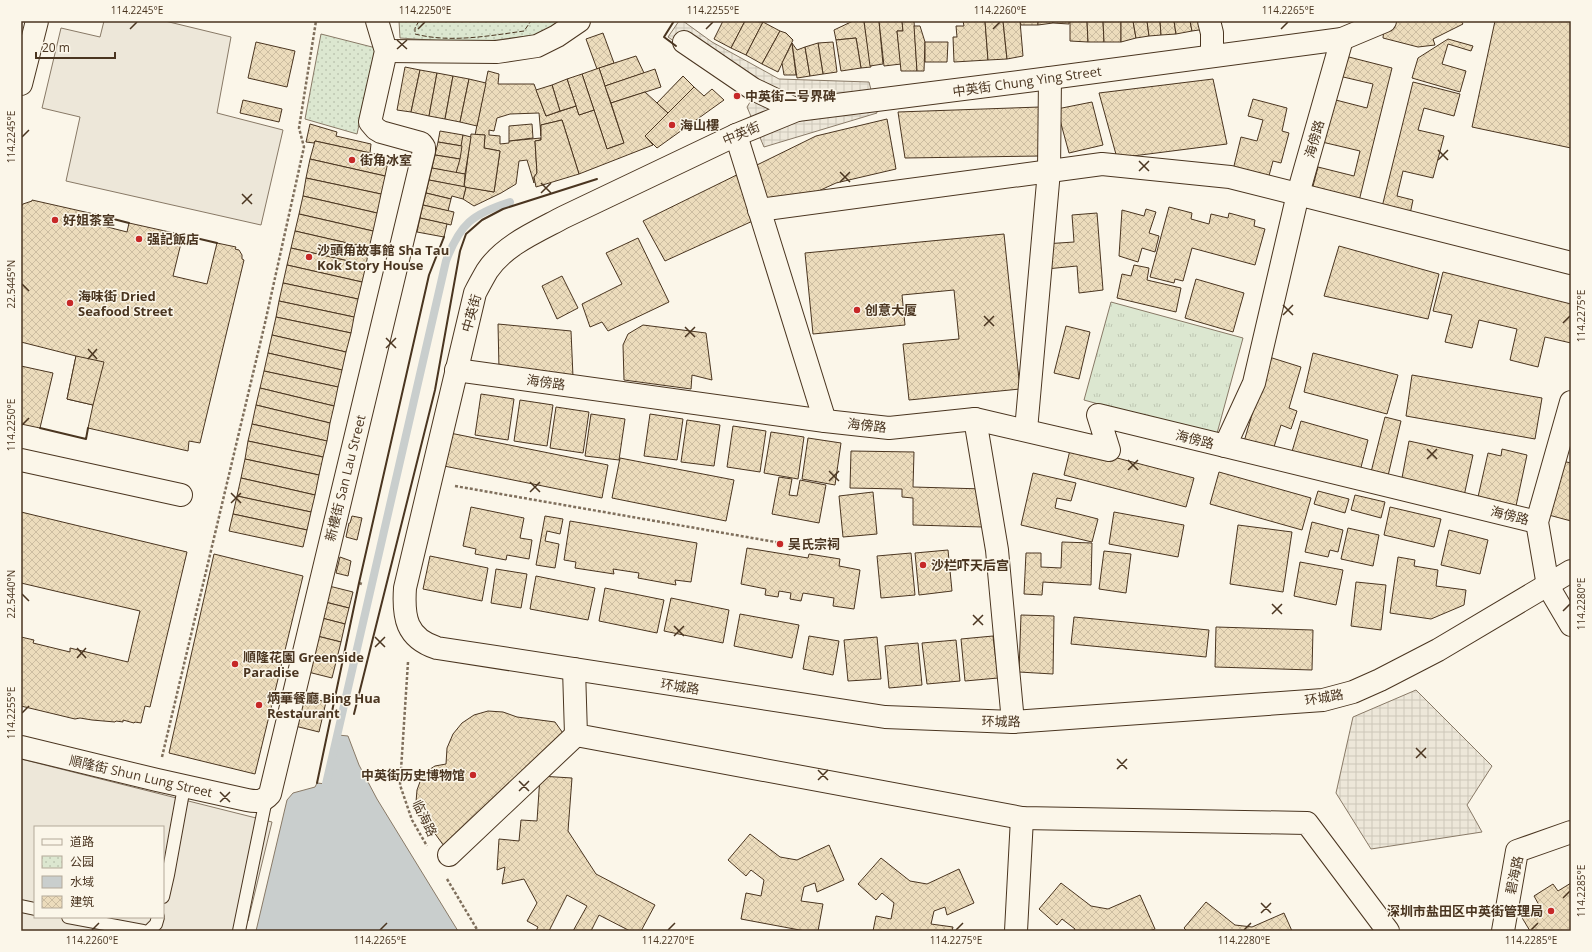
<svg xmlns="http://www.w3.org/2000/svg" width="1592" height="952" font-family="'Open Sans','Noto Sans SC',sans-serif">
<style>
.grass{fill:url(#grass-tufts);stroke:#887966}
.park{fill:url(#park-dots);stroke:#887966}
.parking{fill:#ede7d9;stroke:#887966;fill-rule:evenodd}
.plaza{fill:url(#plaza-grid);stroke:#887966}
.water{fill:#c9cecd;stroke:#887966}
.lines{fill:none;stroke-linecap:round;stroke-linejoin:round}
.stream{stroke:#c9cecd;stroke-width:8}
.building{fill:url(#building-cross-hatch);stroke:#4a3520}
.lane-casing{stroke:#4a3520;stroke-width:14}
.street-casing{stroke:#4a3520;stroke-width:24}
.path{stroke:#7f6f5c;stroke-width:2.5;stroke-dasharray:3 2;stroke-linecap:butt}
.lane{stroke:#fbf6e9;stroke-width:12}
.street{stroke:#fbf6e9;stroke-width:22}
.fence{stroke:#4a3520;stroke-width:1;stroke-dasharray:5 2;stroke-linecap:butt}
.wall{stroke:#4a3520;stroke-width:2}
.ticks{fill:none;stroke:#4a3520;stroke-width:1.5}
.poi-dot{fill:#c62828;stroke:#fbf6e9;stroke-width:1.5}
.labels{text-anchor:middle;stroke-width:3;stroke-linejoin:round;paint-order:stroke}
.street-label{font-size:13px;fill:#4a3520;stroke:#fbf6e9}
.poi-label{font-size:13px;font-weight:bold;fill:#4a3520;stroke:#fbf6e9;text-anchor:start}
.neatline{fill:none;stroke:#4a3520;stroke-width:1.5}
.ticks-label{font-size:10px;text-anchor:middle;fill:#4a3520}
</style>
<defs>
<pattern id="grass-tufts" width="24" height="20" patternUnits="userSpaceOnUse"><rect width="24" height="20" fill="#dce7d0"/><path d="M3 7l-1-3M5 7V3M7 7l1-3M15 17l-1-3M17 17v-4M19 17l1-3" fill="none" stroke="#bec7b2"/></pattern>
<pattern id="park-dots" width="8" height="8" patternUnits="userSpaceOnUse"><rect width="8" height="8" fill="#dce7d0"/><path d="M2 2h.1M6 6h.1" fill="none" stroke="#bec7b2" stroke-width="1.8" stroke-linecap="round"/></pattern>
<pattern id="plaza-grid" width="8" height="8" patternUnits="userSpaceOnUse"><rect width="8" height="8" fill="#ede7d9"/><path d="M0 4h8M4 0v8" fill="none" stroke="#cdc7ba"/></pattern>
<pattern id="building-cross-hatch" width="8" height="8" patternUnits="userSpaceOnUse"><rect width="8" height="8" fill="#ecdcbc"/><path d="M0 0l8 8M0 8l8-8" fill="none" stroke="#ccbda1"/></pattern>
</defs>
<rect width="100%" height="100%" fill="#fbf6e9"/>
<!-- grass -->
<path class="grass" d="M1111,302L1243,338L1216,437L1084,400Z"/>
<!-- park -->
<g class="park">
<path d="M399,21H561L542,34L474,43L400,38Z"/>
<path d="M321,34L376,48L357,134L305,119Z"/>
</g>
<!-- parking -->
<g class="parking">
<path d="M104,21H165L231,37L217,113L283,130L261,225L66,181L80,117L42,108L61,28L100,37Z"/>
<path d="M21,759L272,822L248,921L243,920L240,931H21ZM35,827H163V917H35Z"/>
</g>
<!-- plaza -->
<g class="plaza">
<path d="M679,21H683L712,42L779,79L869,82L877,113L764,147L747,107L754,96L668,37Z"/>
<path d="M1416,690L1492,766L1467,805L1482,832L1371,849L1336,793L1353,717Z"/>
</g>
<!-- water -->
<path class="water" d="M338,735L348,736L359,765L377,799L458,931H256L287,800L293,793L315,787L317,783L326,784Z"/>
<g class="lines">
<!-- stream -->
<path class="stream" d="M326,784L446,261C460,224 472,214 510,202"/>
</g>
<!-- building -->
<g class="building">
<path d="M723,21H745L731,48L714,39Z"/>
<path d="M745,21L763,22L746,55L731,48Z"/>
<path d="M853,21H864L871,67L861,68L856,38L836,40L834,30Z"/>
<path d="M864,21H879L883,64L870,66Z"/>
<path d="M879,21H902L903,31H897L901,64L884,66Z"/>
<path d="M902,21H914L917,71H901L897,31H903Z"/>
<path d="M963,21H985L988,60L954,62L953,37H957L956,26H964Z"/>
<path d="M985,21H1003L1007,59L988,60Z"/>
<path d="M1003,21H1020L1023,56L1007,59Z"/>
<path d="M1020,21H1038V25H1021Z"/>
<path d="M1038,21H1053V23L1038,25Z"/>
<path d="M1053,21H1069V24L1053,23Z"/>
<path d="M1070,21H1087L1088,42L1070,41Z"/>
<path d="M1087,21H1103L1104,42H1088Z"/>
<path d="M1103,21H1121V42H1104Z"/>
<path d="M1121,21H1133L1136,38L1121,42Z"/>
<path d="M1133,21H1147L1149,36L1136,38Z"/>
<path d="M1147,21H1160L1161,35L1149,36Z"/>
<path d="M1160,21H1174L1176,34L1161,35Z"/>
<path d="M1174,21H1190L1192,31L1176,34Z"/>
<path d="M1190,21H1205L1206,29L1192,31Z"/>
<path d="M1397,21H1461L1463,24L1433,39L1435,45L1418,47L1383,38L1384,27Z"/>
<path d="M1495,21H1571V148L1472,127Z"/>
<path d="M763,22L780,31L762,64L746,55Z"/>
<path d="M914,26H920L925,42L924,71H917Z"/>
<path d="M780,31L786,33L793,40L778,72L762,64Z"/>
<path d="M603,33L614,63L597,69L586,39Z"/>
<path d="M856,38L861,68L841,71L836,40Z"/>
<path d="M1448,39L1473,46L1471,51L1448,44L1442,64L1466,71L1460,92L1412,78L1418,58Z"/>
<path d="M256,42L295,51L287,87L248,78Z"/>
<path d="M833,42L837,72L823,74L818,43Z"/>
<path d="M925,42H948L947,62H925Z"/>
<path d="M792,43L796,75H784L782,63Z"/>
<path d="M792,43L797,50L805,47L810,76L797,78Z"/>
<path d="M818,43L823,74L810,76L805,47Z"/>
<path d="M636,56L644,73L605,86L599,68Z"/>
<path d="M1345,56L1392,68L1359,201L1312,190L1318,167L1354,176L1360,151L1322,142L1332,99L1367,108L1373,84L1339,76Z"/>
<path d="M405,67L420,70L411,112L397,110Z"/>
<path d="M599,68L624,143L607,149L582,74Z"/>
<path d="M655,69L661,87L611,103L605,86Z"/>
<path d="M420,70L437,73L429,116L411,112Z"/>
<path d="M488,71L499,74L498,84H534L546,116L576,106L579,115L594,110L607,149L624,143L611,103L645,92L668,113L645,136L653,145L579,174L562,120L541,125V136L539,113L510,114L497,118L494,131L489,130V135L500,136V144L509,143V141L541,138V140L535,141L537,173L534,177V183L527,160L519,161L516,184L501,193L474,206L463,199L466,187L494,192L500,151L484,148L485,135H475Z"/>
<path d="M437,73L453,76L445,119L429,116Z"/>
<path d="M582,74L594,110L579,115L567,79Z"/>
<path d="M453,76L469,79L460,122L445,119Z"/>
<path d="M683,76L694,87L668,113L657,103Z"/>
<path d="M469,79L486,83L477,126L460,122Z"/>
<path d="M567,79L576,106L560,111L552,85Z"/>
<path d="M1213,79L1227,144L1117,158L1099,93Z"/>
<path d="M1413,82L1460,94L1454,116L1424,108L1418,130L1444,136L1433,178L1403,171L1397,196L1413,200L1410,214L1382,207Z"/>
<path d="M552,85L560,111L546,116L536,90Z"/>
<path d="M694,87L704,96L712,89L724,100L657,148L645,136Z"/>
<path d="M1253,99L1287,108L1282,131L1289,133L1281,163L1273,161L1267,183L1232,174L1241,137L1257,141L1263,120L1248,116Z"/>
<path d="M243,100L282,109L279,122L240,113Z"/>
<path d="M1092,102L1103,145L1069,153L1057,109Z"/>
<path d="M1040,107L1041,156L905,158L898,112Z"/>
<path d="M887,119L896,169L836,183L665,261L643,221L816,136Z"/>
<path d="M562,120L579,174L536,187L534,177L537,173L535,141L541,140V125Z"/>
<path d="M310,124L337,132L336,136L371,144L370,153L315,141L314,143L306,142Z"/>
<path d="M532,124L533,138L509,141V126Z"/>
<path d="M440,131L463,135L462,146L438,142Z"/>
<path d="M471,134L485,135L484,148L500,151L494,192L464,187Z"/>
<path d="M463,135L471,137L465,174L456,173Z"/>
<path d="M315,141L389,157L385,176L310,159Z"/>
<path d="M438,142L462,146L460,159L435,155Z"/>
<path d="M435,155L460,159L456,173L432,168Z"/>
<path d="M310,159L385,176L381,194L306,178Z"/>
<path d="M432,168L465,174L464,187L429,180Z"/>
<path d="M306,178L381,194L377,213L303,196Z"/>
<path d="M429,180L466,187L463,199L452,196L451,199L426,193Z"/>
<path d="M426,193L451,199L448,211L423,205Z"/>
<path d="M303,196L377,213L373,231L299,214Z"/>
<path d="M32,200L94,214L92,223L127,232L129,223L183,235L173,276L207,284L217,243L236,247L235,249L239,250L242,255V259L244,260L200,443L189,441L188,451L88,428L93,405L67,399L76,356L21,342V207L23,204L32,201Z"/>
<path d="M423,205L454,212L451,225L420,218Z"/>
<path d="M1169,207L1192,213L1191,219L1209,224L1211,214L1228,218L1229,213L1255,220L1254,226L1265,229L1255,265L1192,248L1183,281L1175,279L1174,283L1150,277Z"/>
<path d="M1146,209L1156,212L1149,233L1159,236L1155,252L1142,248L1138,262L1119,256L1122,210L1144,216Z"/>
<path d="M1097,213L1103,290L1079,293L1077,266L1046,269L1044,244L1074,242L1072,215Z"/>
<path d="M299,214L373,231L369,248L295,231Z"/>
<path d="M420,218L447,224L444,237L417,232Z"/>
<path d="M295,231L369,248L366,265L291,248Z"/>
<path d="M1004,234L1020,389L909,400L903,344L959,339L954,290L902,295L905,325L813,334L805,253Z"/>
<path d="M638,238L669,302L608,331L602,322L590,327L582,304L622,284L606,253Z"/>
<path d="M1339,246L1439,274L1428,319L1324,296Z"/>
<path d="M291,248L366,265L362,282L287,265Z"/>
<path d="M287,265L362,282L358,299L283,283Z"/>
<path d="M1134,265L1149,268L1147,280L1181,288L1176,312L1117,298L1122,274L1131,276Z"/>
<path d="M1443,272L1571,304V343L1545,337L1538,367L1510,360L1517,329L1479,320L1472,348L1445,342L1452,315L1433,311Z"/>
<path d="M562,276L578,308L557,319L542,286Z"/>
<path d="M1196,279L1244,293L1233,332L1185,318Z"/>
<path d="M283,283L358,299L354,317L279,301Z"/>
<path d="M279,301L354,317L351,333L276,317Z"/>
<path d="M276,317L351,333L346,352L272,335Z"/>
<path d="M498,324L571,331L573,377L499,369Z"/>
<path d="M643,325L706,333L712,380L692,375L691,389L624,380L623,345L628,334Z"/>
<path d="M1066,326L1090,332L1079,379L1054,373Z"/>
<path d="M272,335L346,352L342,370L268,353Z"/>
<path d="M268,353L342,370L338,387L264,371Z"/>
<path d="M1313,353L1398,375L1387,414L1304,392Z"/>
<path d="M76,356L104,362L93,405L67,399Z"/>
<path d="M1269,357L1301,367L1289,408L1297,411L1291,429L1281,425L1272,453L1243,445Z"/>
<path d="M21,366L53,373L40,428L21,424Z"/>
<path d="M264,371L338,387L334,406L260,388Z"/>
<path d="M1412,375L1542,398L1535,439L1406,416Z"/>
<path d="M260,388L334,406L330,423L256,405Z"/>
<path d="M481,394L514,399L508,440L475,435Z"/>
<path d="M520,400L553,405L547,446L514,441Z"/>
<path d="M256,405L330,423L327,441L252,424Z"/>
<path d="M556,407L589,412L583,453L550,448Z"/>
<path d="M591,414L625,419L619,460L585,456Z"/>
<path d="M650,414L683,419L677,460L644,456Z"/>
<path d="M1385,417L1401,421L1387,480L1370,476Z"/>
<path d="M687,420L720,425L714,466L681,462Z"/>
<path d="M1301,421L1368,440L1359,475L1291,455Z"/>
<path d="M252,424L327,441L323,457L248,441Z"/>
<path d="M733,426L766,431L760,472L727,467Z"/>
<path d="M771,432L804,437L798,479L764,473Z"/>
<path d="M450,433L608,465L602,498L444,466Z"/>
<path d="M808,438L841,443L835,485L802,479Z"/>
<path d="M248,441L323,457L319,475L245,459Z"/>
<path d="M1409,441L1473,455L1464,496L1401,483Z"/>
<path d="M1071,446L1194,478L1186,507L1064,475Z"/>
<path d="M1502,449L1527,455L1516,506L1478,497L1488,453L1501,456Z"/>
<path d="M851,451L914,452L913,487L984,489L983,527L913,525V498L902,497V489L850,488Z"/>
<path d="M620,458L734,480L726,521L612,498Z"/>
<path d="M245,459L319,475L315,495L241,478Z"/>
<path d="M1558,460L1571,463V521L1545,514Z"/>
<path d="M1219,472L1311,498L1302,530L1210,504Z"/>
<path d="M1033,473L1076,483L1071,501L1057,498L1055,508L1098,519L1092,542L1021,525Z"/>
<path d="M779,477L792,479L789,495L797,496L800,480L826,485L819,523L772,514Z"/>
<path d="M241,478L315,495L311,512L237,496Z"/>
<path d="M1318,491L1349,499L1345,513L1314,504Z"/>
<path d="M873,492L877,534L843,537L839,496Z"/>
<path d="M1355,495L1385,502L1381,518L1351,510Z"/>
<path d="M237,496L311,512L307,530L233,514Z"/>
<path d="M471,507L524,518L520,538L532,540L529,559L507,555L506,560L475,554L476,549L463,546Z"/>
<path d="M1390,507L1441,519L1434,547L1384,535Z"/>
<path d="M21,512L187,552L150,707L145,706L141,723L135,722L134,723L123,720V722L116,721L115,722L92,720L80,718L75,719L21,706V637L34,640L33,643L70,652V648L128,662L140,611L21,583Z"/>
<path d="M1114,512L1184,525L1178,557L1109,544Z"/>
<path d="M233,514L307,530L303,547L229,531Z"/>
<path d="M352,516L362,518L357,540L346,537L349,523H350Z"/>
<path d="M545,516L563,519L560,534L547,531L545,541L559,544L555,568L536,565Z"/>
<path d="M570,521L697,543L691,582L675,580L676,585L638,578L639,573L613,569L614,574L575,568L576,562L564,560Z"/>
<path d="M1312,522L1343,530L1338,552L1330,550L1328,557L1305,552Z"/>
<path d="M1238,525L1292,532L1283,592L1230,584Z"/>
<path d="M1348,528L1379,535L1373,566L1341,559Z"/>
<path d="M1449,530L1488,540L1480,574L1441,565Z"/>
<path d="M1062,542L1092,543L1091,585L1043,582L1042,595L1024,594L1026,553H1041V567L1061,568Z"/>
<path d="M747,548L808,558L809,554L840,559L839,566L860,570L854,609L833,606L834,598L803,593L801,601L790,599L791,593L779,591L778,597L765,595L766,589L741,584Z"/>
<path d="M948,550L952,591L919,595L915,553Z"/>
<path d="M1104,551L1131,554L1126,593L1099,589Z"/>
<path d="M911,553L915,595L881,598L877,556Z"/>
<path d="M214,554L303,576L255,774L169,753Z"/>
<path d="M430,556L488,568L482,601L423,589Z"/>
<path d="M340,557L351,561L348,576L336,573Z"/>
<path d="M1398,557L1415,560L1414,566L1438,570L1436,586L1466,590L1464,605L1431,619L1390,613Z"/>
<path d="M1300,562L1343,570L1336,605L1294,596Z"/>
<path d="M496,569L527,574L521,608L491,603Z"/>
<path d="M536,576L595,588L588,620L530,609Z"/>
<path d="M1356,582L1386,585L1381,630L1351,626Z"/>
<path d="M325,585L353,592L349,608L321,601Z"/>
<path d="M605,588L664,600L657,633L599,621Z"/>
<path d="M671,598L729,610L723,643L664,631Z"/>
<path d="M321,601L349,608L345,624L318,617Z"/>
<path d="M740,614L799,625L792,658L734,646Z"/>
<path d="M1021,615L1054,616L1053,674L1019,672Z"/>
<path d="M318,617L345,624L341,642L313,635Z"/>
<path d="M1074,617L1209,630L1206,657L1071,644Z"/>
<path d="M1216,627L1313,630L1312,670L1215,667Z"/>
<path d="M313,635L341,642L332,678L304,671Z"/>
<path d="M809,636L839,641L833,675L803,669Z"/>
<path d="M993,636L998,678L965,681L961,639Z"/>
<path d="M877,637L881,679L848,681L844,640Z"/>
<path d="M956,640L960,681L927,684L922,643Z"/>
<path d="M918,643L922,685L889,688L885,646Z"/>
<path d="M311,698L326,702L319,732L291,725L297,700L309,703Z"/>
<path d="M488,711L503,712L517,717L555,722L565,736L444,846L420,813L416,802L417,790L421,779L427,771L435,766L446,764L447,748L453,734L462,723L474,715Z"/>
<path d="M540,776L572,778L568,831L596,874L655,905L641,931H630L599,915L591,931H573L587,906L567,895L549,931H536L538,927L527,921L537,903L524,879L502,884L505,867L497,870L499,839L519,841L521,820L537,821Z"/>
<path d="M750,834L780,857L797,860L829,845L844,880L817,892L815,883L804,887L801,901L823,904L818,931H805L741,919L746,893L761,896L764,880L751,870L746,876L728,860Z"/>
<path d="M881,858L910,881L927,884L959,869L974,903L947,915L945,907L934,911L931,924L953,927L952,931H873L876,916L891,919L894,903L882,893L876,900L858,884Z"/>
<path d="M1061,883L1091,906L1108,909L1140,895L1155,929L1149,931H1074L1075,929L1062,919L1057,925L1039,909Z"/>
<path d="M1571,883V931H1530L1521,916L1539,905L1534,896L1553,884L1558,891Z"/>
<path d="M1206,902L1235,925L1252,927L1284,913L1292,931H1187L1184,928Z"/>
</g>
<g class="lines">
<defs>
<g id="lane">
<path d="M163,897L168,875L184,787"/>
<path d="M21,906L35,909"/>
<path d="M68,917L143,931"/>
<path d="M149,931L156,924L158,917"/>
<path d="M239,931L266,799"/>
</g>
<g id="street">
<path d="M1209,21L1212,33V56"/>
<path d="M684,42L753,89L797,110L1050,78L1342,39L1385,21"/>
<path d="M386,51L497,52L537,46L557,36L579,21"/>
<path d="M21,84L37,21"/>
<path d="M797,110L736,135L564,217C538,231 504,245 487,271C483,278 479,285 475,293L405,588C403,617 406,638 437,648L885,717L1013,722L1323,700L1353,692L1380,680L1438,650L1571,571"/>
<path d="M736,135L825,421"/>
<path d="M759,210L1102,164L1230,177L1571,263"/>
<path d="M456,370L825,421L889,428L975,419L1109,450L1098,415L1537,522"/>
<path d="M1571,402L1537,522L1548,586L1571,625"/>
<path d="M975,419L997,550L1013,722"/>
<path d="M1026,430L1049,171L1050,78"/>
<path d="M1225,446L1254,383L1298,194L1342,39"/>
<path d="M21,460L181,495"/>
<path d="M574,669L576,735L1022,818L1307,823L1388,931"/>
<path d="M21,747L157,780L247,800C257,802 263,802 270,794L424,151V147L421,143L381,132L376,129L370,122L386,51L377,21"/>
<path d="M449,855L576,735"/>
<path d="M1016,931L1022,818"/>
<path d="M1503,931L1517,851L1571,832"/>
</g>
</defs>
<!-- lane casing -->
<use href="#lane" class="lane-casing"/>
<!-- street casing -->
<use href="#street" class="street-casing"/>
<!-- path -->
<g class="path">
<path d="M455,486L781,543"/>
<path d="M359,583L362,584"/>
<path d="M408,662L400,785L412,820L427,846"/>
<path d="M162,757L265,323L304,147L299,128L316,21"/>
<path d="M447,879L478,931"/>
</g>
<!-- lane -->
<use href="#lane" class="lane"/>
<!-- street -->
<use href="#street" class="street"/>
<!-- fence -->
<path class="fence" d="M419,21L415,28V34C450,43 488,36 524,31L531,21"/>
<!-- wall -->
<g class="wall">
<path d="M674,21L664,37L676,46"/>
<path d="M94,214L129,223"/>
<path d="M183,235L217,243"/>
<path d="M40,428L86,439L88,428"/>
<path d="M354,714L435,390L460,251L466,234L482,220L503,209L597,179"/>
<path d="M317,783L359,583L429,275L444,237"/>
</g>
</g>
<!-- ticks -->
<path class="ticks" d="M130,29L137,22M418,29L425,22M706,29L713,22M993,29L1000,22M1281,29L1288,22M397,40L407,49M397,49L407,40M22,137L29,130M1438,150L1448,160M1438,160L1448,150M1139,161L1149,171M1139,171L1149,161M840,172L850,182M840,182L850,172M541,183L551,193M541,193L551,183M242,194L252,204M242,204L252,194M22,284L29,291M1283,305L1293,315M1283,315L1293,305M984,316L994,326M1563,323L1570,316M984,326L994,316M685,327L695,337M685,337L695,327M386,338L396,348M386,348L396,338M88,349L97,359M88,359L97,349M22,425L29,418M1427,449L1437,459M1427,459L1437,449M1128,460L1138,470M1128,470L1138,460M829,471L839,481M829,481L839,471M530,482L540,492M530,492L540,482M231,493L241,503M231,503L241,493M22,594L29,601M1272,604L1282,614M1563,611L1570,604M1272,614L1282,604M973,615L983,625M973,625L983,615M674,626L684,636M674,636L684,626M375,637L385,647M375,647L385,637M77,648L86,658M77,658L86,648M22,713L29,706M1416,748L1426,758M1416,758L1426,748M1117,759L1127,769M1117,769L1127,759M818,770L828,780M818,780L828,770M519,781L529,791M519,791L529,781M220,792L230,802M220,802L230,792M1563,898L1570,891M1261,903L1271,913M1261,913L1271,903M92,930L99,923M380,930L387,923M668,930L675,923M956,930L963,923M1244,930L1251,923M1531,930L1538,923"/>
<!-- markers -->
<g class="poi-dot">
<circle cx="737" cy="96" r="4"/>
<circle cx="672" cy="125" r="4"/>
<circle cx="352" cy="160" r="4"/>
<circle cx="55" cy="220" r="4"/>
<circle cx="139" cy="239" r="4"/>
<circle cx="309" cy="257" r="4"/>
<circle cx="70" cy="303" r="4"/>
<circle cx="857" cy="310" r="4"/>
<circle cx="780" cy="544" r="4"/>
<circle cx="923" cy="565" r="4"/>
<circle cx="235" cy="664" r="4"/>
<circle cx="259" cy="705" r="4"/>
<circle cx="473" cy="775" r="4"/>
<circle cx="1551" cy="911" r="4"/>
</g>
<g class="labels">
<!-- street labels -->
<g class="street-label">
<text transform="translate(1027 81) rotate(-8)" y="5">中英街 Chung Ying Street</text>
<text transform="translate(741 133) rotate(-23)" y="5">中英街</text>
<text transform="translate(1314 139) rotate(-74)" y="5">海傍路</text>
<text transform="translate(471 313) rotate(-74)" y="5">中英街</text>
<text transform="translate(546 382) rotate(8)" y="5">海傍路</text>
<text transform="translate(867 425) rotate(6)" y="5">海傍路</text>
<text transform="translate(1195 439) rotate(14)" y="5">海傍路</text>
<text transform="translate(345 478) rotate(-76)" y="5">新樓街 San Lau Street</text>
<text transform="translate(1510 515) rotate(14)" y="5">海傍路</text>
<text transform="translate(680 686) rotate(9)" y="5">环城路</text>
<text transform="translate(1324 697) rotate(-10)" y="5">环城路</text>
<text transform="translate(1001 721) rotate(1)" y="5">环城路</text>
<text transform="translate(141 776) rotate(13)" y="5">順隆街 Shun Lung Street</text>
<text transform="translate(425 818) rotate(64)" y="5">临海路</text>
<text transform="translate(1514 875) rotate(-78)" y="5">碧海路</text>
</g>
<!-- poi labels -->
<g class="poi-label">
<text x="745" y="101">中英街二号界碑</text>
<text x="680" y="130">海山樓</text>
<text x="360" y="165">街角冰室</text>
<text x="63" y="225">好姐茶室</text>
<text x="147" y="244">强記飯店</text>
<text x="317" y="255">沙頭角故事館 Sha Tau<tspan x="317" dy="15">Kok Story House</tspan></text>
<text x="78" y="301">海味街 Dried<tspan x="78" dy="15">Seafood Street</tspan></text>
<text x="865" y="315">创意大厦</text>
<text x="788" y="549">吴氏宗祠</text>
<text x="931" y="570">沙栏吓天后宫</text>
<text x="243" y="662">順隆花園 Greenside<tspan x="243" dy="15">Paradise</tspan></text>
<text x="267" y="703">炳華餐廳 Bing Hua<tspan x="267" dy="15">Restaurant</tspan></text>
<text x="465" y="780" text-anchor="end">中英街历史博物馆</text>
<text x="1543" y="916" text-anchor="end">深圳市盐田区中英街管理局</text>
</g>
</g>
<!-- border -->
<rect width="1592" height="952" fill="none" stroke="#fbf6e9" stroke-width="44"/>
<!-- legend -->
<rect x="34" y="826" width="130" height="92" fill="#fbf6e9" stroke="#b4a999"/>
<rect x="42" y="839" width="20" height="6" fill="#fbf6e9" stroke="#b4a999"/>
<text x="70" y="846" font-size="12" fill="#4a3520">道路</text>
<rect x="42" y="856" width="20" height="12" fill="url(#park-dots)" stroke="#b4a999"/>
<text x="70" y="866" font-size="12" fill="#4a3520">公园</text>
<rect x="42" y="876" width="20" height="12" fill="#c9cecd" stroke="#b4a999"/>
<text x="70" y="886" font-size="12" fill="#4a3520">水域</text>
<rect x="42" y="896" width="20" height="12" fill="url(#building-cross-hatch)" stroke="#b4a999"/>
<text x="70" y="906" font-size="12" fill="#4a3520">建筑</text>
<!-- scale -->
<path d="M36 52v6h79v-6" fill="none" stroke="#4a3520" stroke-width="2"/>
<text x="42" y="52" font-size="12" fill="#4a3520" stroke="#fbf6e9" stroke-width="3" paint-order="stroke">20 m</text>
<rect x="22" y="22" width="1548" height="908" class="neatline"/>
<g class="ticks-label">
<text x="137" y="14">114.2245°E</text>
<text x="425" y="14">114.2250°E</text>
<text x="713" y="14">114.2255°E</text>
<text x="1000" y="14">114.2260°E</text>
<text x="1288" y="14">114.2265°E</text>
<text transform="translate(11 137) rotate(-90)" y="4">114.2245°E</text>
<text transform="translate(11 284) rotate(-90)" y="4">22.5445°N</text>
<text transform="translate(1581 316) rotate(-90)" y="4">114.2275°E</text>
<text transform="translate(11 425) rotate(-90)" y="4">114.2250°E</text>
<text transform="translate(11 594) rotate(-90)" y="4">22.5440°N</text>
<text transform="translate(1581 604) rotate(-90)" y="4">114.2280°E</text>
<text transform="translate(11 713) rotate(-90)" y="4">114.2255°E</text>
<text transform="translate(1581 891) rotate(-90)" y="4">114.2285°E</text>
<text x="92" y="944">114.2260°E</text>
<text x="380" y="944">114.2265°E</text>
<text x="668" y="944">114.2270°E</text>
<text x="956" y="944">114.2275°E</text>
<text x="1244" y="944">114.2280°E</text>
<text x="1531" y="944">114.2285°E</text>
</g>
</svg>
